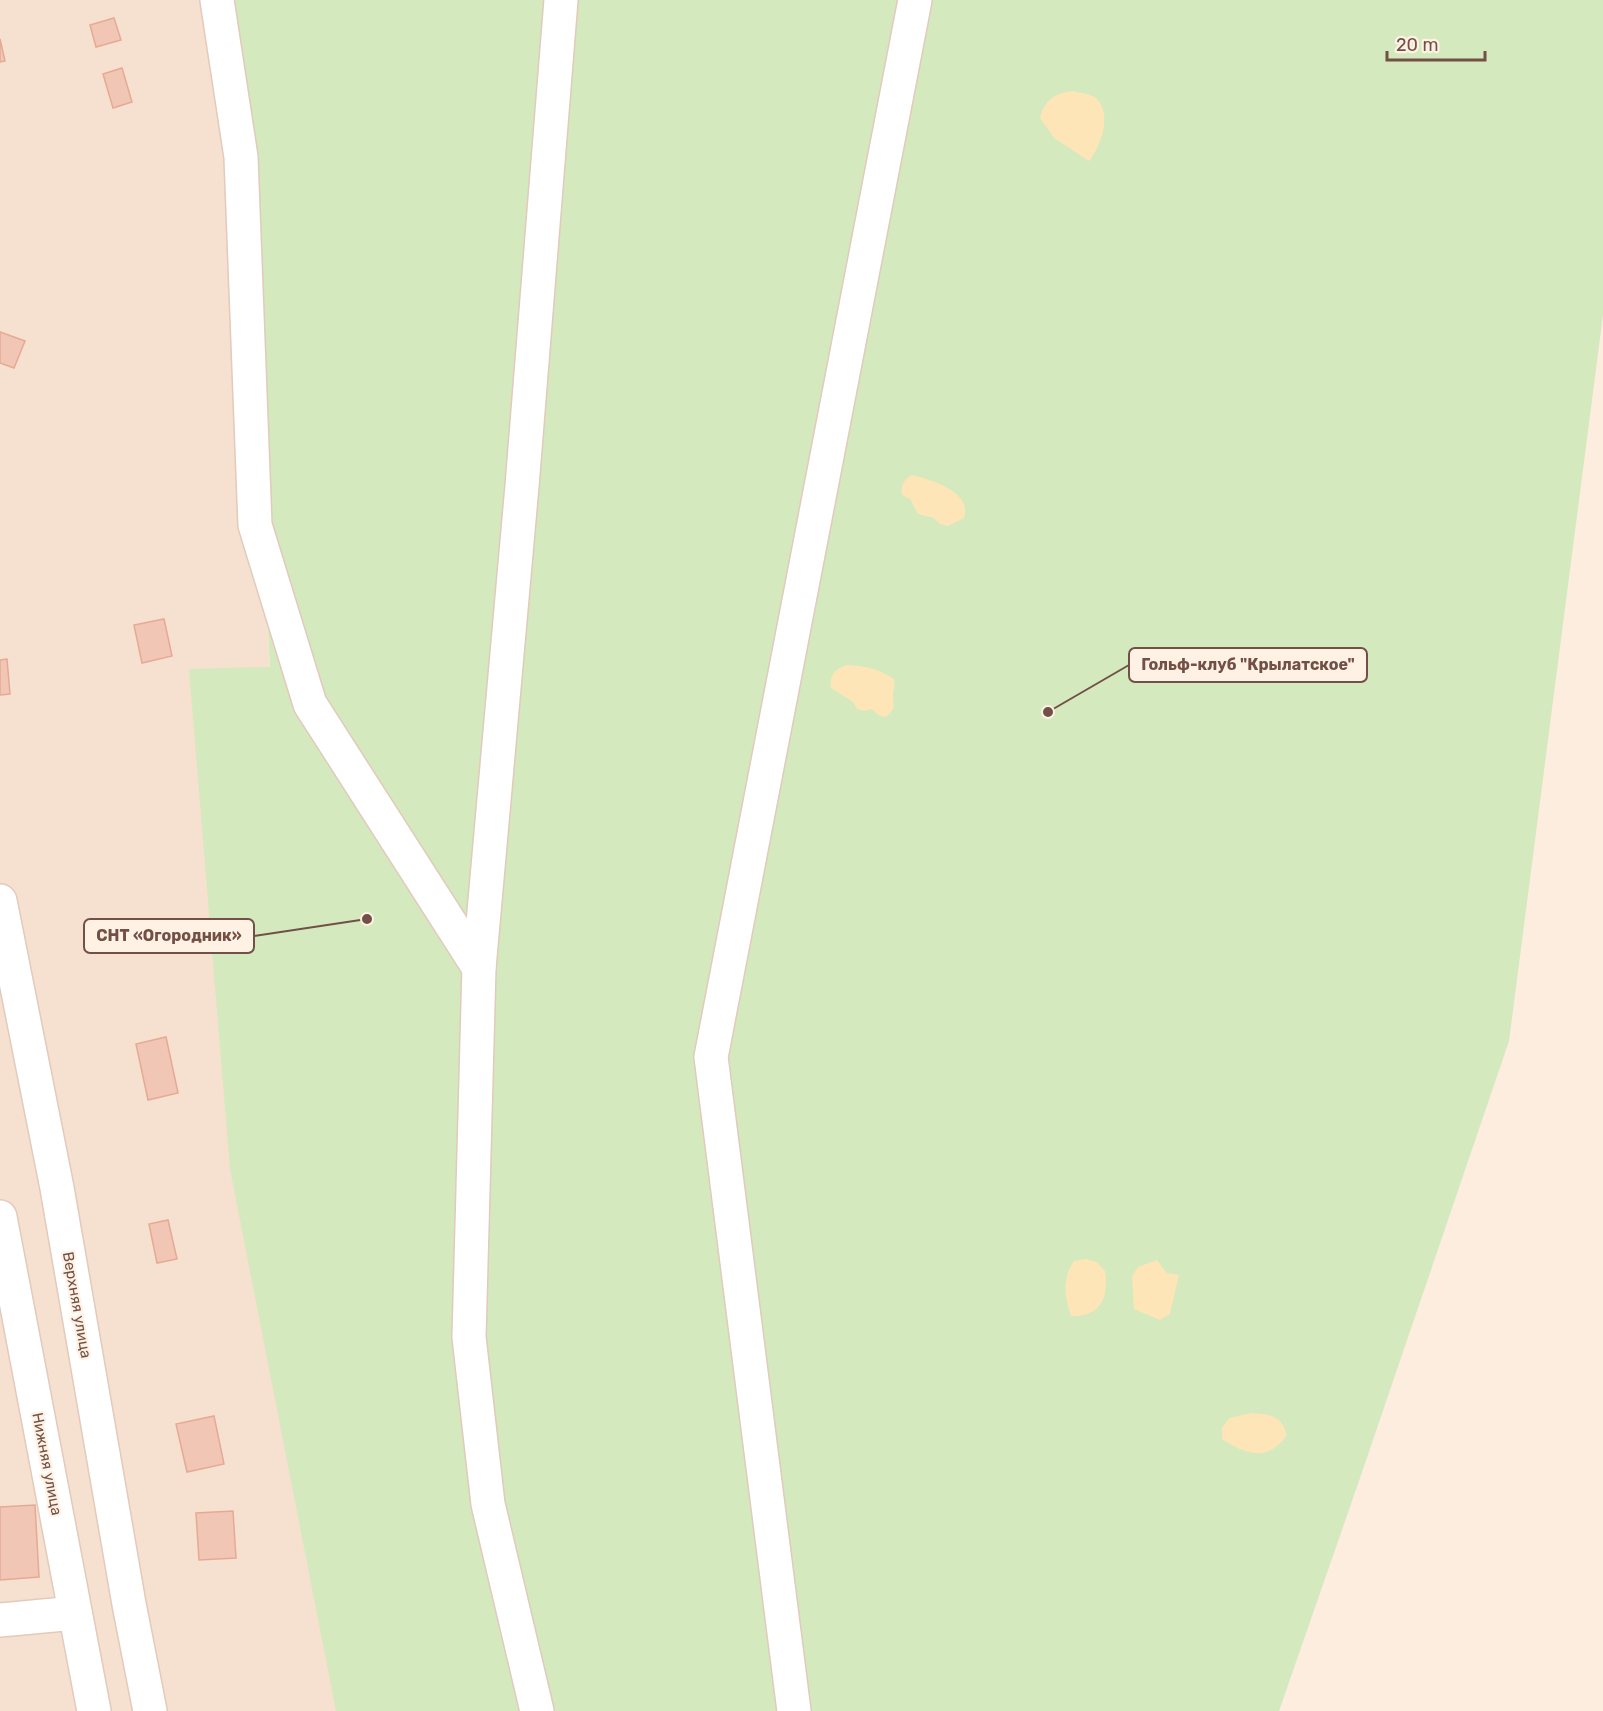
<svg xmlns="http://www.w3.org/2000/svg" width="1603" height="1711" font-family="Rubik,sans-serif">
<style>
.residential{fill:#f6e0cf}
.green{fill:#d4e9bd}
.sand{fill:#fde5b7}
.building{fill:#f2c6b5;stroke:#e5aa95;stroke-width:1.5}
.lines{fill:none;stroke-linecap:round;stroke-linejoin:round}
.minor-casing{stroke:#e2cabd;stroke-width:36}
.minor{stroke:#fff;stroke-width:33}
.labels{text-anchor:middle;stroke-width:4.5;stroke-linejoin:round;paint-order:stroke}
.street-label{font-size:15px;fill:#725046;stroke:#fff1e4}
.leader{fill:none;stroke:#725046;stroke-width:2}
.callout-dot{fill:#725046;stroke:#fff1e4;stroke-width:2}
.callout{fill:#fff1e4;stroke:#725046;stroke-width:2}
.callout-label{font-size:16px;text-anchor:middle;font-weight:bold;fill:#725046}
</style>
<rect width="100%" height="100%" fill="#fcedde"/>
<!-- residential -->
<path class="residential" d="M0,0H234L296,1160L382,1711H0Z"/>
<!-- green -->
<path class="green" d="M234,0H1603V315L1509,1041L1360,1478L1279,1711H336L230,1169L189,669L270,667Z"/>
<!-- sand -->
<g class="sand">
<path d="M1073,91C1080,93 1091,94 1096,98C1113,113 1101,147 1089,161L1054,138L1040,118C1044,100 1055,93 1073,91Z"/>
<path d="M912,475C932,480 973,492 964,518L948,526L940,524L934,518L918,514L910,499L902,495C901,485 903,480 912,475Z"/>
<path d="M848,665C867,666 879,669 894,679C895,685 894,689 893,695C893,706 897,707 886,717L878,715L872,709L865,711L857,709L853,702L831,688C829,675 835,668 848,665Z"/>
<path d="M1086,1259L1097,1262L1105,1271C1109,1297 1101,1317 1071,1316C1064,1296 1062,1278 1074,1261Z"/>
<path d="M1157,1260L1167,1273L1179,1275L1170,1314L1160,1320L1134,1309L1132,1276L1138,1267Z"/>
<path d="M1252,1413C1270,1414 1282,1416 1287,1435C1268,1462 1246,1455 1222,1439V1428L1229,1418Z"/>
</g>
<!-- building -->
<g class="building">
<path d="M114,18L121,40L96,47L90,25Z"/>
<path d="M0,39L5,61L0,62Z"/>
<path d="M122,68L132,102L113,108L103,74Z"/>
<path d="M0,332L25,341L14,368L0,363Z"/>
<path d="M164,619L172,656L142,663L134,625Z"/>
<path d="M7,659L10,694L0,695V660Z"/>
<path d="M166,1037L178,1093L148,1100L136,1044Z"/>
<path d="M168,1220L177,1259L157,1263L149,1224Z"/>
<path d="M214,1416L224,1464L187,1472L176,1424Z"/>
<path d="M35,1505L39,1577L0,1580V1507Z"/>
<path d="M233,1511L236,1558L199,1560L196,1513Z"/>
</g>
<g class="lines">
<defs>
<g id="minor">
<path d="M217,0L241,157L255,525L310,704L479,968"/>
<path d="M0,901L57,1188L129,1604L150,1711"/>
<path d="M0,1217L94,1711"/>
<path d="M0,1620L75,1613"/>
<path d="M537,1711L488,1504L469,1337L479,968L522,486L561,0"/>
<path d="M794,1711L711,1057L915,0"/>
</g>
</defs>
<!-- minor casing -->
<use href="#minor" class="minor-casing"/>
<!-- minor -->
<use href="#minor" class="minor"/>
</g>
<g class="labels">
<!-- street labels -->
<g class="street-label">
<text transform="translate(77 1305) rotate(80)" y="5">Верхняя улица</text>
<text transform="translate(47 1464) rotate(79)" y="5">Нижняя улица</text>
</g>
</g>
<!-- callouts -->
<path class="leader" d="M1048 712L1129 665M367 919L254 936"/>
<g class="callout-dot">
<circle cx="1048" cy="712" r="6"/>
<circle cx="367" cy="919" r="6"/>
</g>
<g class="callout">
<rect x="1129" y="648" width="238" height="34" rx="6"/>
<rect x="84" y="919" width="170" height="34" rx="6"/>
</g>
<g class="callout-label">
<text x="1248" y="670">Гольф-клуб "Крылатское"</text>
<text x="169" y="941">СНТ «Огородник»</text>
</g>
<!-- scale -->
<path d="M1387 51v9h98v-9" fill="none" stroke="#725046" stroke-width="3"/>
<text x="1396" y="51" font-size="18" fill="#725046" stroke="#fff1e4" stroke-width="4.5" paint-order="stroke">20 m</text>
</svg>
